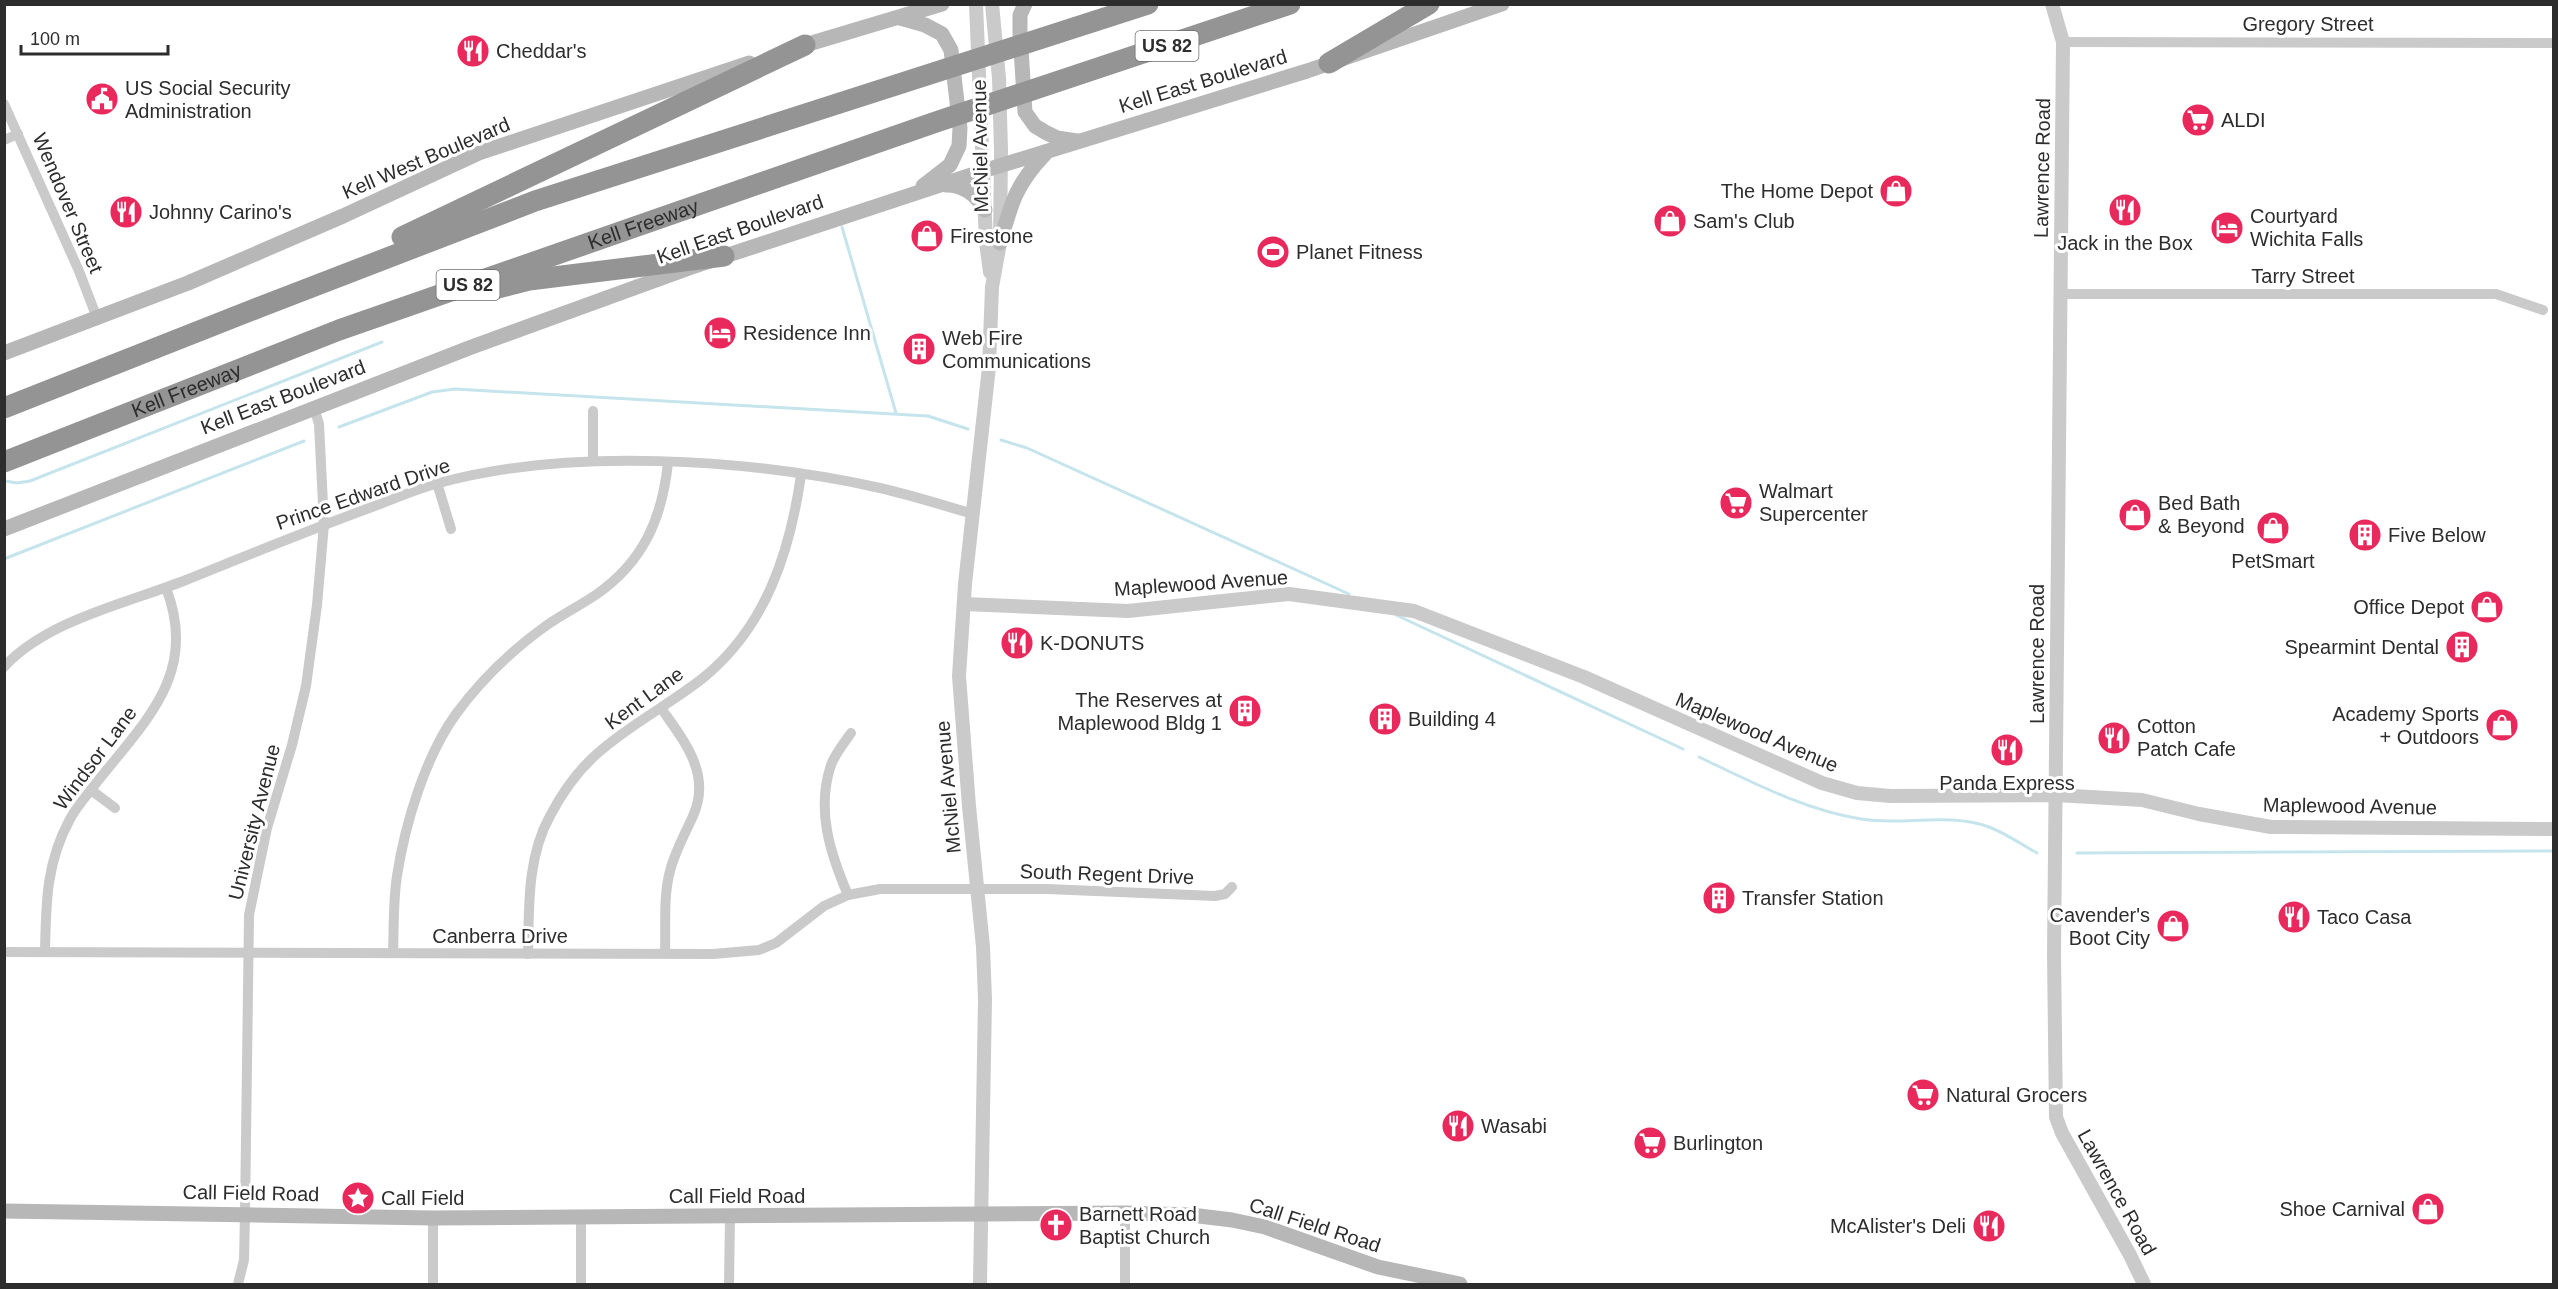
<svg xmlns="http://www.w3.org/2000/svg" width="2558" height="1289" font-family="Helvetica,sans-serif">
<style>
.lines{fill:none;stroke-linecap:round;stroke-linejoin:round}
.stream{stroke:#c5e4eb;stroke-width:3}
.minor{stroke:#cacaca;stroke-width:10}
.tertiary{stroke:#cacaca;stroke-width:14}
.secondary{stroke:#b7b7b7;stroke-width:15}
.motorway{stroke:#949494;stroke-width:21}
.labels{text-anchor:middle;stroke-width:6;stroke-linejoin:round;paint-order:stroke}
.shield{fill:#fff;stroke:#6c6c6c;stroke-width:1.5}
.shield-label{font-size:18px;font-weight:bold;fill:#2d2d2d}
.street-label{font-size:20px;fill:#2d2d2d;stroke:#fff}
.poi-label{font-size:20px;fill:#2d2d2d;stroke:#fff;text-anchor:start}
</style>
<rect width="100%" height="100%" fill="#fff"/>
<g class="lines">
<!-- stream -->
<g class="stream">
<path d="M842,227L896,413"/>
<path d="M339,427L432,392L455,389L928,416L968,429"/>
<path d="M1001,440L1027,448L1349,594"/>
<path d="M5,481L17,483L30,481L382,342"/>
<path d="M4,559L304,441"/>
<path d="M1396,615L1683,749"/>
<path d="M1699,757C1750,781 1804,810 1861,819C1902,826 1948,812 1989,827C2005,833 2021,844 2037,853"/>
<path d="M2077,853L2554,851"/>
</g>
<!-- minor -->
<g class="minor">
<path d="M2063,42L2554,43"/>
<path d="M4,104L79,271L97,318"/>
<path d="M4,140L18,134"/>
<path d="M2060,294H2496L2543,310"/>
<path d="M593,411V461"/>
<path d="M437,483L451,529"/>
<path d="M4,667C47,620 128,603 186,580C248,555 309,530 372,507C394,499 416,489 439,483C569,447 749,459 880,488C911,495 942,505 973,514"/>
<path d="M661,708C684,741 712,774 693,816C685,834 675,851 670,871C663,897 666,926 665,953"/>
<path d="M91,790L115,808"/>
<path d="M848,895C830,853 816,810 831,765C835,754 844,743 851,733"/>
<path d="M4,952L713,954L759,950L776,943L824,906L848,895L880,889H1047L1215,896L1225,894L1232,887"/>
<path d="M45,952C46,903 46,863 70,819C77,806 88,794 97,782C146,720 199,673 166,588"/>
<path d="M393,953C394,928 393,901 397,876C405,824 425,757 456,714C481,680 512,650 547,625C563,614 581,605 597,594C644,561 662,518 668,463"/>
<path d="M528,954C529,908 527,857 550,816C562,793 579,769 599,752C631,724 670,704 703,678C766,627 790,552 801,475"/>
<path d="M1125,1213V1284"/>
<path d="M581,1217V1284"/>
<path d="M238,1284L244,1260L245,1214L249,915L267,828L292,745L306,686L317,605L324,524L319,424L314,408"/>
<path d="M433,1284V1218"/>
<path d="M729,1284L730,1217"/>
</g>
<!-- tertiary -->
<g class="tertiary">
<path d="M976,4L986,242L990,272"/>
<path d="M2052,4L2063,42L2054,954L2056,1117L2062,1133L2130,1255L2144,1284"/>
<path d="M964,604L1128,611L1289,594L1414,611L1584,677L1822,783L1857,793L1890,796L2056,795L2142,800L2199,814L2271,827L2554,829"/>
<path d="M980,1284L985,999L983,947L969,806L959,676L965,584L989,367L992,287L1000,243L1001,151L999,78L992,4"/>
</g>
<!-- secondary -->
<g class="secondary">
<path d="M1025,4L1020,15V33L1025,112L1035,126L1045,132L1057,138L1077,141"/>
<path d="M900,18L925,25L942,34L951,50L960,128L959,146L950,165L923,186"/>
<path d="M795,48L942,4"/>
<path d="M946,185C964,185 976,194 985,210"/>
<path d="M1000,243C1011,204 1016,184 1045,154"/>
<path d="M4,353L188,283L343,216L479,153L749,63"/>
<path d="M4,529L469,348L689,268L983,171L1307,71L1502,4"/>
<path d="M4,1211L433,1218L1125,1213L1191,1215L1232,1220L1265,1227L1378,1267L1460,1284"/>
</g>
<!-- motorway -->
<g class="motorway">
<path d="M1329,63L1429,4"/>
<path d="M402,237L805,45"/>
<path d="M494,289L529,280L724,256"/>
<path d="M4,408L260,307L535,201L1148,4"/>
<path id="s1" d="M4,462L339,330L936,122L1290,4"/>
</g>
</g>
<!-- icons -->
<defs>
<symbol id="restaurant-disc" viewBox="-11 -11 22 22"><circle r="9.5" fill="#e9295c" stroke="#fff"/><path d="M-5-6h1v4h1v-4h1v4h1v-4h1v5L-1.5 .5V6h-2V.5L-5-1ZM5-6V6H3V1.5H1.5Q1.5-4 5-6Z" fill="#fff"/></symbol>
<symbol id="civic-disc" viewBox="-11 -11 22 22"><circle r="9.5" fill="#e9295c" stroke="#fff"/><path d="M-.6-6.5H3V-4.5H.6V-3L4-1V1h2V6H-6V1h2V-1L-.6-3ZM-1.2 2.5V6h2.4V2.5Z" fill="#fff"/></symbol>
<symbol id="supermarket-disc" viewBox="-11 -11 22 22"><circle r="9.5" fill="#e9295c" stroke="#fff"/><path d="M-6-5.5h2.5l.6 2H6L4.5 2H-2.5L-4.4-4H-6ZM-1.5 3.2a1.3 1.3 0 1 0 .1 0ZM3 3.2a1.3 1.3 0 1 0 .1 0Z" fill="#fff"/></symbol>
<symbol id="shop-disc" viewBox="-11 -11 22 22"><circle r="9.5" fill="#e9295c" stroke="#fff"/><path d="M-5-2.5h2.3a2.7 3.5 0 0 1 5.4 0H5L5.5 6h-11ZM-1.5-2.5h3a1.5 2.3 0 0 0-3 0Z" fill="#fff"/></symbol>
<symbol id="hotel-disc" viewBox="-11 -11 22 22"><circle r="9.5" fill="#e9295c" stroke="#fff"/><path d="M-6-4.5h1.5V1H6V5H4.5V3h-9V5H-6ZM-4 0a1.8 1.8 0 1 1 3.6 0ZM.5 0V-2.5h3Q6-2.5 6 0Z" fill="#fff"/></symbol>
<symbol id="stadium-disc" viewBox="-11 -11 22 22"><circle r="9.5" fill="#e9295c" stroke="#fff"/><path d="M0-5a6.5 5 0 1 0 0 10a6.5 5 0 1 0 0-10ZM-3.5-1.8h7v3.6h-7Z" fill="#fff"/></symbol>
<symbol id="building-disc" viewBox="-11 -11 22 22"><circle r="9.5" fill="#e9295c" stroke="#fff"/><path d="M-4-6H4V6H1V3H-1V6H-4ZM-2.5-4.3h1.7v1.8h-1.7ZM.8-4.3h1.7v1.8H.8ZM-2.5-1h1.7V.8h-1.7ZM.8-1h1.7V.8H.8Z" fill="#fff"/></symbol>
<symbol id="sight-disc" viewBox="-11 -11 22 22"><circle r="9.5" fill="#e9295c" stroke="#fff"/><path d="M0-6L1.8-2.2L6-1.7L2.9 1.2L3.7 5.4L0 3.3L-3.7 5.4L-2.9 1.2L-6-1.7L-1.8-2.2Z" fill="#fff"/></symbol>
<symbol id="church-disc" viewBox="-11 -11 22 22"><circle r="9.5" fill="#e9295c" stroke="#fff"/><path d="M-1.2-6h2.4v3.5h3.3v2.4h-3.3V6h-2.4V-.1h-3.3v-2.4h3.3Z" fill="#fff"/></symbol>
</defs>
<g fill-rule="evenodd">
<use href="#restaurant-disc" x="454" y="32" width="38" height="38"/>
<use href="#civic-disc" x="83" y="80" width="38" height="38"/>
<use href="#supermarket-disc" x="2179" y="101" width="38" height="38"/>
<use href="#shop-disc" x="1877" y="172" width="38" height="38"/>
<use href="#restaurant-disc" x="2106" y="191" width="38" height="38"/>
<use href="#restaurant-disc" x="107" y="193" width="38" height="38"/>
<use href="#shop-disc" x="1651" y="202" width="38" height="38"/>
<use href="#hotel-disc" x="2208" y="209" width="38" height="38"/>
<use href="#shop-disc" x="908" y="217" width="38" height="38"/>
<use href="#stadium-disc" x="1254" y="233" width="38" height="38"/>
<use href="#hotel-disc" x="701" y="314" width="38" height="38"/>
<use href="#building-disc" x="900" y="330" width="38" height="38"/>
<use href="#supermarket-disc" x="1717" y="484" width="38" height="38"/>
<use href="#shop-disc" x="2116" y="496" width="38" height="38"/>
<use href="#shop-disc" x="2254" y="509" width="38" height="38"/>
<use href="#building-disc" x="2346" y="516" width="38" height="38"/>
<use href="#shop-disc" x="2468" y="588" width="38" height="38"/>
<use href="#restaurant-disc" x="998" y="624" width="38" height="38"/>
<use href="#building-disc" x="2443" y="628" width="38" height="38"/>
<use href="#building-disc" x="1226" y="692" width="38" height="38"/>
<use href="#building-disc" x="1366" y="700" width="38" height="38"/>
<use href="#shop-disc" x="2483" y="706" width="38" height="38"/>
<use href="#restaurant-disc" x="2095" y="719" width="38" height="38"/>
<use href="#restaurant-disc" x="1988" y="731" width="38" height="38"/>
<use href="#building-disc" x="1700" y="879" width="38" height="38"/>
<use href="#restaurant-disc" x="2275" y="898" width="38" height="38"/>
<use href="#shop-disc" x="2154" y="907" width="38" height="38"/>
<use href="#supermarket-disc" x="1904" y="1076" width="38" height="38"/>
<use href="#restaurant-disc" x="1439" y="1107" width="38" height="38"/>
<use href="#supermarket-disc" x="1631" y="1124" width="38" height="38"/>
<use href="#sight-disc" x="339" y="1179" width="38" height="38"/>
<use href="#shop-disc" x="2409" y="1190" width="38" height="38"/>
<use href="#church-disc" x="1037" y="1206" width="38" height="38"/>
<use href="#restaurant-disc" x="1970" y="1207" width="38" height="38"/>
</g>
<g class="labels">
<!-- shield labels -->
<g class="shield">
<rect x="1135.5" y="31" width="63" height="30" rx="4.5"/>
<rect x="436.5" y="270" width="63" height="30" rx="4.5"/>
</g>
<g class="shield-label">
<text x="1167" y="52">US 82</text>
<text x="468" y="291">US 82</text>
</g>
<!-- street labels -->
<g class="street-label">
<text x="2308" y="31">Gregory Street</text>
<text transform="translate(1203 81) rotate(-17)" y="7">Kell East Boulevard</text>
<text transform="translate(980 146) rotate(-91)" y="7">McNiel Avenue</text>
<text transform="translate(426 158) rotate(-23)" y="7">Kell West Boulevard</text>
<text transform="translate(2042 168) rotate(-89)" y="7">Lawrence Road</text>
<text transform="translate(68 203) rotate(67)" y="7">Wendover Street</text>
<text dy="7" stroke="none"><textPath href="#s1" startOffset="682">Kell Freeway</textPath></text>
<text transform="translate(740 229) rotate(-19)" y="7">Kell East Boulevard</text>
<text x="2303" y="283">Tarry Street</text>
<text dy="7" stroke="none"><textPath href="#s1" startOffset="196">Kell Freeway</textPath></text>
<text transform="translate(283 397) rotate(-21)" y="7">Kell East Boulevard</text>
<text transform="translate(363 494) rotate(-19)" y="7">Prince Edward Drive</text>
<text transform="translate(1201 583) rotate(-4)" y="7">Maplewood Avenue</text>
<text transform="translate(2037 654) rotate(-90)" y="7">Lawrence Road</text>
<text transform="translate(644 698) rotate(-36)" y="7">Kent Lane</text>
<text transform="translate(1757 732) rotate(23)" y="7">Maplewood Avenue</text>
<text transform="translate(95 758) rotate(-53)" y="7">Windsor Lane</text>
<text transform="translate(948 787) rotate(-95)" y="7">McNiel Avenue</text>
<text transform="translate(2350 806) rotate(1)" y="7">Maplewood Avenue</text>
<text transform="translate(254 822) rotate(-76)" y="7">University Avenue</text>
<text transform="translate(1107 874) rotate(2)" y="7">South Regent Drive</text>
<text x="500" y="943">Canberra Drive</text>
<text transform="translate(2117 1192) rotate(61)" y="7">Lawrence Road</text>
<text transform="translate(251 1193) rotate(1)" y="7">Call Field Road</text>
<text x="737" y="1203">Call Field Road</text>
<text transform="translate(1315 1225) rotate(18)" y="7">Call Field Road</text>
</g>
<!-- poi labels -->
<g class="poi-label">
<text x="496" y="58">Cheddar's</text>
<text x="125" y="95">US Social Security<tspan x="125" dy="23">Administration</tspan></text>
<text x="2221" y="127">ALDI</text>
<text x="1873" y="198" text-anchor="end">The Home Depot</text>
<text x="149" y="219">Johnny Carino's</text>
<text x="2250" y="223">Courtyard<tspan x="2250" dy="23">Wichita Falls</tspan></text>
<text x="1693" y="228">Sam's Club</text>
<text x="950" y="243">Firestone</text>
<text x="2125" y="250" text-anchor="middle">Jack in the Box</text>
<text x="1296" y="259">Planet Fitness</text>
<text x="743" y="340">Residence Inn</text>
<text x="942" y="345">Web Fire<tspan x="942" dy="23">Communications</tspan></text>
<text x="1759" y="498">Walmart<tspan x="1759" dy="23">Supercenter</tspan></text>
<text x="2158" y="510">Bed Bath<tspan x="2158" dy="23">&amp; Beyond</tspan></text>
<text x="2388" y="542">Five Below</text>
<text x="2273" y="568" text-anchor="middle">PetSmart</text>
<text x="2464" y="614" text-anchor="end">Office Depot</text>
<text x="1040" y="650">K-DONUTS</text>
<text x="2439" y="654" text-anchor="end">Spearmint Dental</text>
<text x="1222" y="707" text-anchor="end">The Reserves at<tspan x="1222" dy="23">Maplewood Bldg 1</tspan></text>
<text x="2479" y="721" text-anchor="end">Academy Sports<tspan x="2479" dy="23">+ Outdoors</tspan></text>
<text x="1408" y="726">Building 4</text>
<text x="2137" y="733">Cotton<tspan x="2137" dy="23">Patch Cafe</tspan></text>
<text x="2007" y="790" text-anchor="middle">Panda Express</text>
<text x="1742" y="905">Transfer Station</text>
<text x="2150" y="922" text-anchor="end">Cavender's<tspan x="2150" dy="23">Boot City</tspan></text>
<text x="2317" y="924">Taco Casa</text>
<text x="1946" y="1102">Natural Grocers</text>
<text x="1481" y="1133">Wasabi</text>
<text x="1673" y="1150">Burlington</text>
<text x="381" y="1205">Call Field</text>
<text x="2405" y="1216" text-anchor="end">Shoe Carnival</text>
<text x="1079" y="1221">Barnett Road<tspan x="1079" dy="23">Baptist Church</tspan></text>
<text x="1966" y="1233" text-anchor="end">McAlister's Deli</text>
</g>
</g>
<!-- border -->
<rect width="2558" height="1289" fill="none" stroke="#2d2d2d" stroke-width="12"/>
<!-- scale -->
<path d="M21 45v9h147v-9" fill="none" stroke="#2d2d2d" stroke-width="3"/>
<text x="30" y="45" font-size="18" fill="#2d2d2d" stroke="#ffffff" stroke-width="4.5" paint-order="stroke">100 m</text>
</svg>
